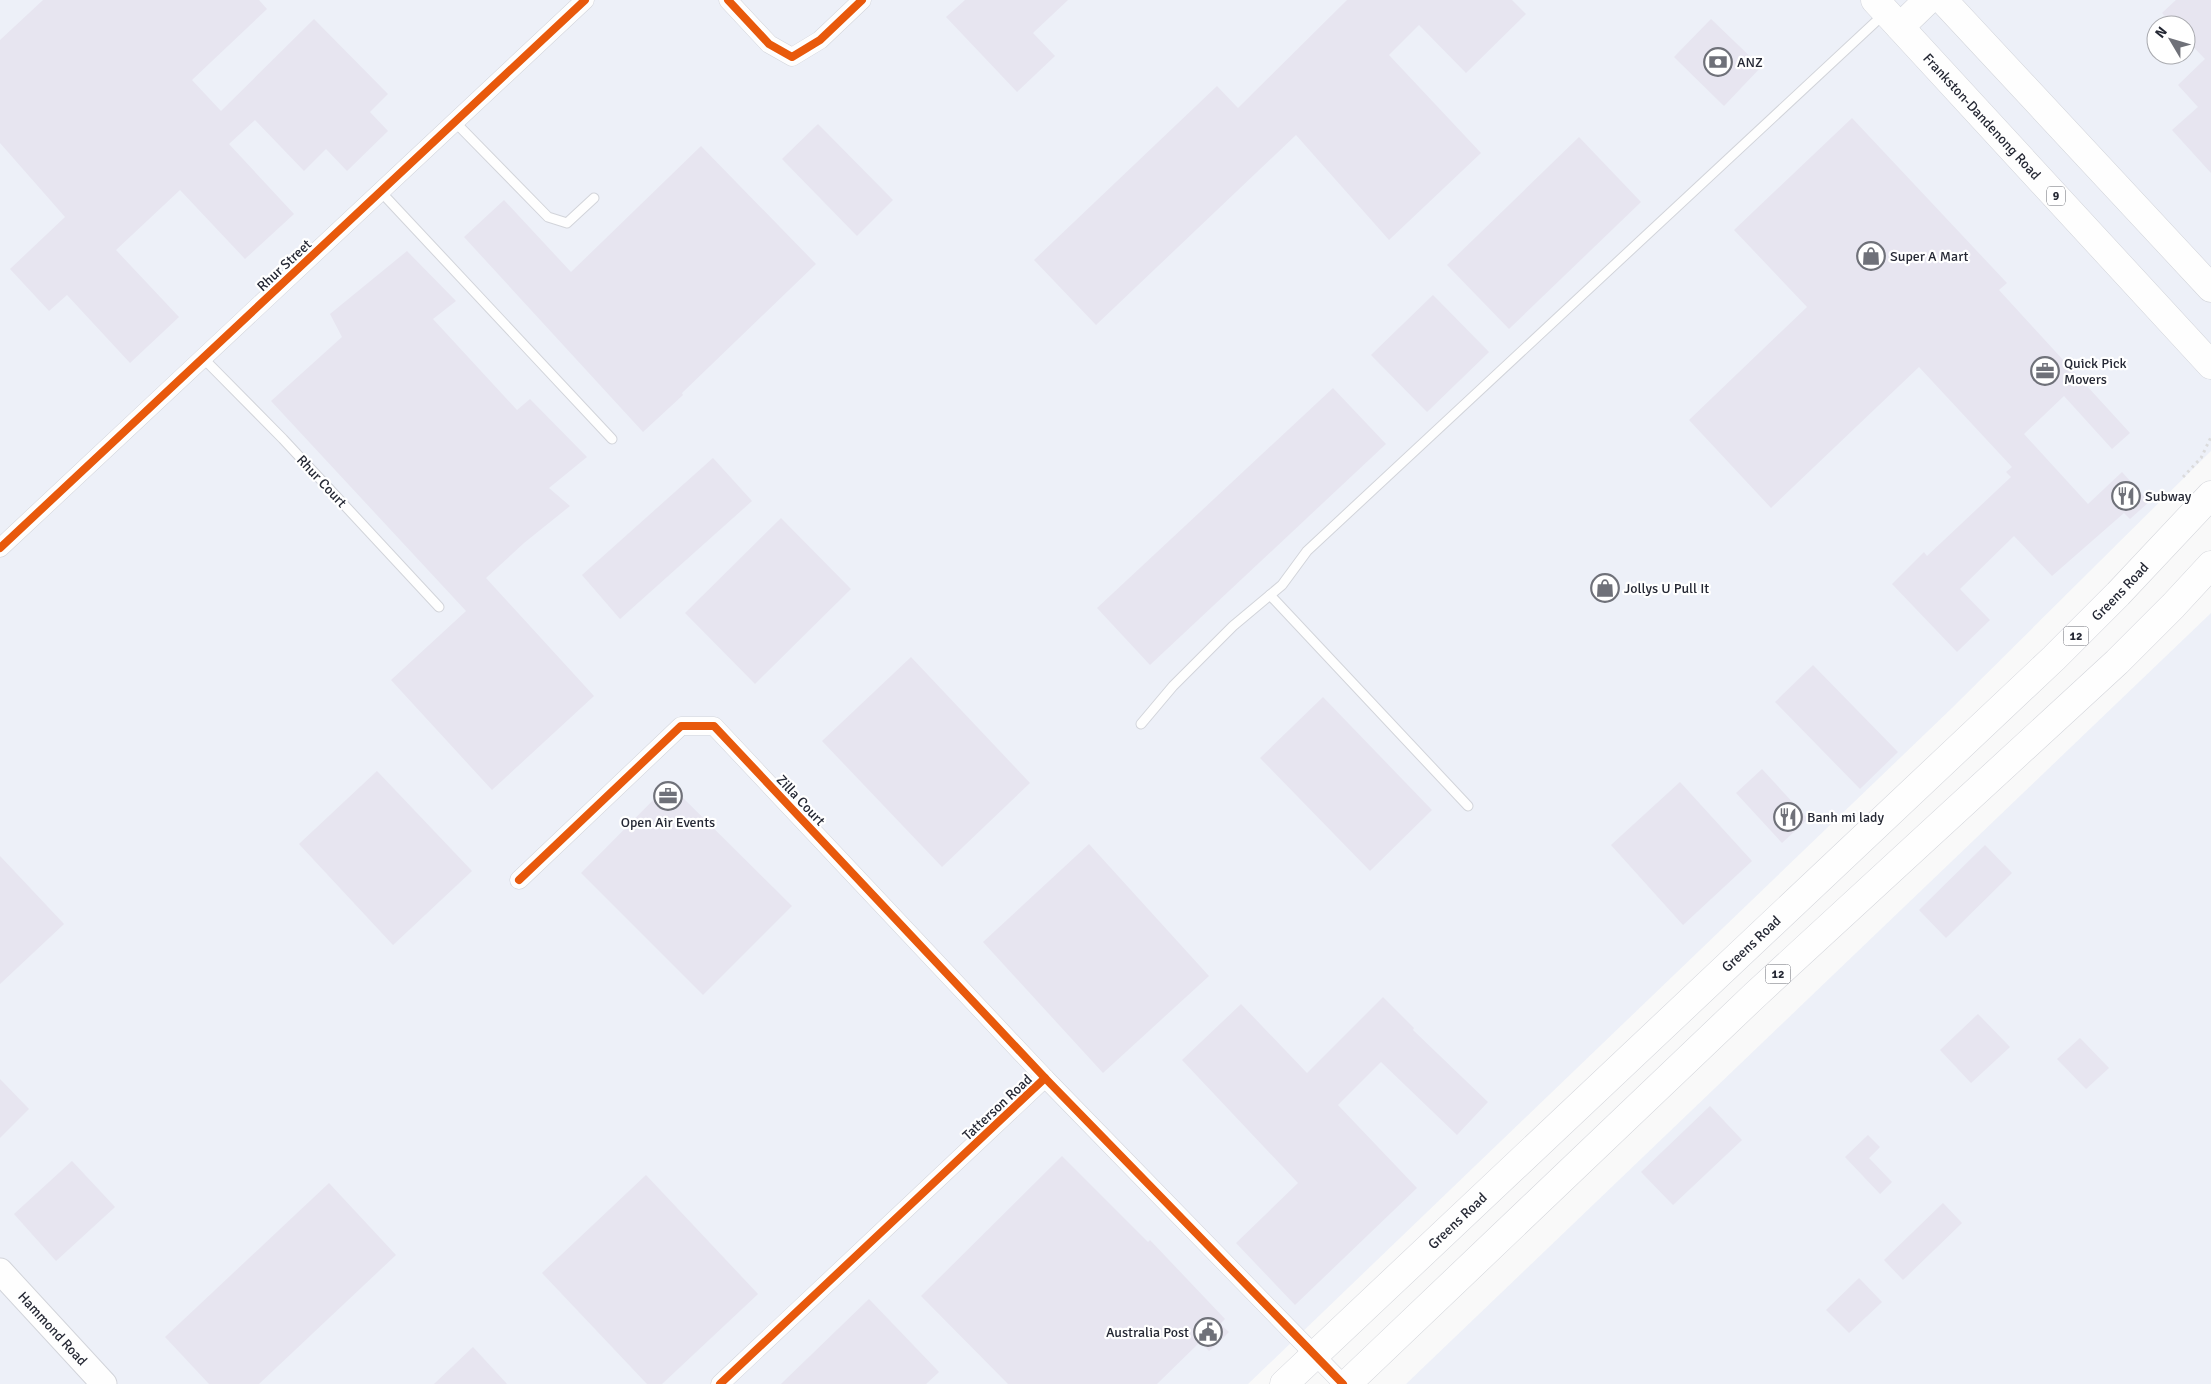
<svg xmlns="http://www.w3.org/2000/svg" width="2211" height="1384" font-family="Signika,sans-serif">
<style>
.built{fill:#edf0f8;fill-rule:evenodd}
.building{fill:#e7e5f0}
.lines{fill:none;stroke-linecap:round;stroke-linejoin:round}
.lane-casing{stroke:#d2d4da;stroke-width:11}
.street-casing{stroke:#d2d4da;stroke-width:19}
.secondary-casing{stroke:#d2d4da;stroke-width:27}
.primary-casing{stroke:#d2d4da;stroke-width:29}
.highway-casing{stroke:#d2d4da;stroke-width:29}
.path{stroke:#dbdbdc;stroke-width:3;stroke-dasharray:2.5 4;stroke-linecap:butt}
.lane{stroke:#fefefe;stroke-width:9}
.street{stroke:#fefefe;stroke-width:18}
.secondary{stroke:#fefefe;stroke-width:25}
.primary{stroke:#fefefe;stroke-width:28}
.highway{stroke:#fefefe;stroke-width:28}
.cycleway-casing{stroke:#fff;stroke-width:11}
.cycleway{stroke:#e8590c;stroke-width:8}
.labels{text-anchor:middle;stroke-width:4.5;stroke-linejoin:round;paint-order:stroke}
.shield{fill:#fff;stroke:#666871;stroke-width:1}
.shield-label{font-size:12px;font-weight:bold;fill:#252834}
.poi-label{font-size:14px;fill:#252834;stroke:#fff;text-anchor:start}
.street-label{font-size:14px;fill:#252834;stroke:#fff}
</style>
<rect width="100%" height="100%" fill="#f9f9f9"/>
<!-- built -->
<g class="built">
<path d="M0,0H2211V451L1952,708L1248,1384H0ZM2156,25H2186V55H2156Z"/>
<path d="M2211,613V1384H1406Z"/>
</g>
<!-- building -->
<g class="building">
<path d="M43,0H259L267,9L192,80L221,111L314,19L388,94L370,112L388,131L347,171L326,149L304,171L255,120L229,144L294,214L245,259L180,190L116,250L179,317L130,363L67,295L49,311L10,269L65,217L0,143V40Z"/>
<path d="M965,0H1068L1033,33L1055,56L1017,92L946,17Z"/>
<path d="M1347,0H1512L1526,14L1466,73L1419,25L1389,55L1481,153L1389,240L1296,135L1096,325L1034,260L1217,86L1238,108Z"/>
<path d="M2176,0H2211V173L2172,130L2198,107L2178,85L2205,59L2186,39V25H2174L2162,13Z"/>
<path d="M1711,19L1761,67L1724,106L1674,57Z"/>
<path d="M1852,118L2007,283L1999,290L2130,433L2112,449L2064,396L2024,434L2088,504L2122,472L2149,502L2130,519L2124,513L2052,576L2014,536L1960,589L1990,620L1957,652L1892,584L1924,552L1927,556L2011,477L2006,472L2012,467L1919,367L1771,508L1689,420L1807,307L1734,230Z"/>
<path d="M818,124L893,200L857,236L782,159Z"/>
<path d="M1579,137L1641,202L1509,329L1447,265Z"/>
<path d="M701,146L816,264L682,393L683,395L643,432L464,237L504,200L571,272Z"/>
<path d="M407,251L456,301L433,319L517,410L530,399L587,457L549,488L570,506L524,543L486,578L594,696L492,790L391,680L466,611L271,401L342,337L330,314Z"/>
<path d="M1433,295L1489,352L1427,412L1371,355Z"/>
<path d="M1333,388L1386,444L1150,665L1097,608Z"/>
<path d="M713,458L752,501L620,619L582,575Z"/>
<path d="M781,518L851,589L755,684L685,613Z"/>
<path d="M911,657L1030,783L942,867L822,741Z"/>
<path d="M1813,665L1898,752L1860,789L1775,702Z"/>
<path d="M1323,697L1432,810L1370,871L1260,758Z"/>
<path d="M1762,769L1808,819L1782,843L1736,793Z"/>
<path d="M377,771L472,871L393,945L299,844Z"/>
<path d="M1680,782L1752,861L1683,925L1611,845Z"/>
<path d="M669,784L792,906L703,995L581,873Z"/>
<path d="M1089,844L1209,976L1103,1073L983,942Z"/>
<path d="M1985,845L2012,873L1946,938L1919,910Z"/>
<path d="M0,856L64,924L0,984Z"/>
<path d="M1383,997L1414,1028L1413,1030L1488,1102L1457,1135L1381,1062L1338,1105L1417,1188L1295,1305L1236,1243L1298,1183L1182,1060L1241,1004L1307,1073Z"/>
<path d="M1978,1014L2010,1047L1971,1083L1940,1050Z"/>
<path d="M2080,1038L2109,1068L2086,1089L2057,1059Z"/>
<path d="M0,1079L29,1109L0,1138Z"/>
<path d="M1710,1106L1742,1140L1673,1205L1641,1172Z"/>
<path d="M1868,1135L1880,1147L1869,1158L1892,1182L1880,1194L1845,1157Z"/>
<path d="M1062,1156L1148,1242L1150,1240L1225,1319L1220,1324L1229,1332L1214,1347L1209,1351L1200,1342L1157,1384H1008L921,1296Z"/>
<path d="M72,1161L115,1207L56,1261L14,1214Z"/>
<path d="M646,1175L758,1294L662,1384H647L542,1273Z"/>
<path d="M329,1183L396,1255L259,1384H209L165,1337Z"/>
<path d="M1943,1203L1962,1223L1903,1280L1884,1260Z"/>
<path d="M1859,1278L1882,1302L1849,1333L1826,1310Z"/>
<path d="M869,1299L939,1372L926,1384H781Z"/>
<path d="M473,1347L507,1384H434Z"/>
</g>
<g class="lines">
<defs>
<g id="lane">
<path d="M455,122L548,217L567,223L594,198"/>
<path d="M381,192L612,439"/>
<path d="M203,358L283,439L439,607"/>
<path d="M1270,595L1468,806"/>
<path d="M1141,724L1173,686L1233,626L1282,585L1307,551L1884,14"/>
</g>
<g id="street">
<path d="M728,0L769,44L792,57L820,40L862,0"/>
<path d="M0,548L585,0"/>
<path d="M519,880L681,726H714L1045,1078"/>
<path d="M720,1384L1045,1078L1343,1384"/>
</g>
<g id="secondary">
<path id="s1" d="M0,1271L104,1384"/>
</g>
<g id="primary">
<path id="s2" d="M1284,1384L2054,658L2118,594L2211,495"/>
<path d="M1347,1384L1755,995L2117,662L2173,606L2211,565"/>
</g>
<g id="highway">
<path id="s3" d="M1875,0L2211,365"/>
<path d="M1943,0L2211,288"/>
<path d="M1900,27L1928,0"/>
</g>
</defs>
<!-- lane casing -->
<use href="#lane" class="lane-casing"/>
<!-- street casing -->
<use href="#street" class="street-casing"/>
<!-- secondary casing -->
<use href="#secondary" class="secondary-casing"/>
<!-- primary casing -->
<use href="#primary" class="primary-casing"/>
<!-- highway casing -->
<use href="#highway" class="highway-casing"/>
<!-- path -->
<path class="path" d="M2183,477L2201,458L2211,437"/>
<!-- lane -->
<use href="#lane" class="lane"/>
<!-- street -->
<use href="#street" class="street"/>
<!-- secondary -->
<use href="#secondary" class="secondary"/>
<!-- primary -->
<use href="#primary" class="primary"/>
<!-- highway -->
<use href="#highway" class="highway"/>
<defs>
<g id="cycleway">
<path d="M728,0L769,44L792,57L820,40L862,0"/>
<path d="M0,548L585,0"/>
<path d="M519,880L681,726H714L1045,1078"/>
<path d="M720,1384L1045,1078L1343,1384"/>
</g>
</defs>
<!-- cycleway casing -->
<use href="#cycleway" class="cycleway-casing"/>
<!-- cycleway -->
<use href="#cycleway" class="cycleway"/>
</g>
<!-- icons -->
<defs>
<symbol id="bank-ring" viewBox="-11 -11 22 22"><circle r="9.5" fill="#fff" stroke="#6f7179" stroke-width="1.5"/><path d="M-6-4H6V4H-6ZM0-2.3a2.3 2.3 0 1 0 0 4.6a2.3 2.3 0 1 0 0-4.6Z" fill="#6f7179"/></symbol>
<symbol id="shop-ring" viewBox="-11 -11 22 22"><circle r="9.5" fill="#fff" stroke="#6f7179" stroke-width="1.5"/><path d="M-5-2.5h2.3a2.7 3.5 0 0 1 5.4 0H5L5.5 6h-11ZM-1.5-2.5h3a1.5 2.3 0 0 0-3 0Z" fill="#6f7179"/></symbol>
<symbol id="office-ring" viewBox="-11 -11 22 22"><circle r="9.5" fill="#fff" stroke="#6f7179" stroke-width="1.5"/><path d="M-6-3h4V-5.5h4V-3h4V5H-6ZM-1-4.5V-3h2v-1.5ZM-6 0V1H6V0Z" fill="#6f7179"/></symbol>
<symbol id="restaurant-ring" viewBox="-11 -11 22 22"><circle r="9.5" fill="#fff" stroke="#6f7179" stroke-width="1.5"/><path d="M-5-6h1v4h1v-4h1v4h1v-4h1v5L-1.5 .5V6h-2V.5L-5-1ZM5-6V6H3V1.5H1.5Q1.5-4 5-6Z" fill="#6f7179"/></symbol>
<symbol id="civic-ring" viewBox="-11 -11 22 22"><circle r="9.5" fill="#fff" stroke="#6f7179" stroke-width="1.5"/><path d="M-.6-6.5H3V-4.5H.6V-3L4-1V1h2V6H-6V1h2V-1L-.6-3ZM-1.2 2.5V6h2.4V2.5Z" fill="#6f7179"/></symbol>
</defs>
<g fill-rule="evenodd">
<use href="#bank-ring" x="1702" y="46" width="32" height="32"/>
<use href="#shop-ring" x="1855" y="240" width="32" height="32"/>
<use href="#office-ring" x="2029" y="355" width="32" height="32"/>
<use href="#restaurant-ring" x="2110" y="480" width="32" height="32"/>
<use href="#shop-ring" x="1589" y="572" width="32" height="32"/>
<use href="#office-ring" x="652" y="780" width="32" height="32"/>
<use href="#restaurant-ring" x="1772" y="801" width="32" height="32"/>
<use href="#civic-ring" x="1192" y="1316" width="32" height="32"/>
</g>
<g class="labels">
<!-- shield labels -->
<g class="shield">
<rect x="2047" y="186.5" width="18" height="19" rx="4"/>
<rect x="2063.5" y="626.5" width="25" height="19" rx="4"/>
<rect x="1765.5" y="964.5" width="25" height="19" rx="4"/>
</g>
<g class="shield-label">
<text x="2056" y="200">9</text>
<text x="2076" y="640">12</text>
<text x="1778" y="978">12</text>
</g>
<!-- poi labels -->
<g class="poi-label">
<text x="1737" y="67">ANZ</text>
<text x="1890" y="261">Super A Mart</text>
<text x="2064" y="368">Quick Pick<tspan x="2064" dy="16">Movers</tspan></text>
<text x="2145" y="501">Subway</text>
<text x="1624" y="593">Jollys U Pull It</text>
<text x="1807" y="822">Banh mi lady</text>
<text x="668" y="827" text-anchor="middle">Open Air Events</text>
<text x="1189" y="1337" text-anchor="end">Australia Post</text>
</g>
<!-- street labels -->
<g class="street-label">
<text dy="5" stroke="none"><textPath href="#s3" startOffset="158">Frankston-Dandenong Road</textPath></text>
<text transform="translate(284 265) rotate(-43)" y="5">Rhur Street</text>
<text transform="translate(322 481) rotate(47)" y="5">Rhur Court</text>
<text dy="5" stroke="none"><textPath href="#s2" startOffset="1152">Greens Road</textPath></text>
<text transform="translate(801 800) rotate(47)" y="5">Zilla Court</text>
<text dy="5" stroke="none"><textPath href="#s2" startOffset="642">Greens Road</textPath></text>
<text transform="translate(997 1107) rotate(-43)" y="5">Tatterson Road</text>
<text dy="5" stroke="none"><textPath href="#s2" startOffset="238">Greens Road</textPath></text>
<text dy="5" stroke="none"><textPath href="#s1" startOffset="78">Hammond Road</textPath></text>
</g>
</g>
<!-- north arrow -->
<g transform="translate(2171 40) rotate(308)"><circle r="24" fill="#ffffff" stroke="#a8a9ae"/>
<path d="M0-4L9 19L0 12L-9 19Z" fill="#6f7179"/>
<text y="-8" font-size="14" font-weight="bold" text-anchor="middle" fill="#252834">N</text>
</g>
</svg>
